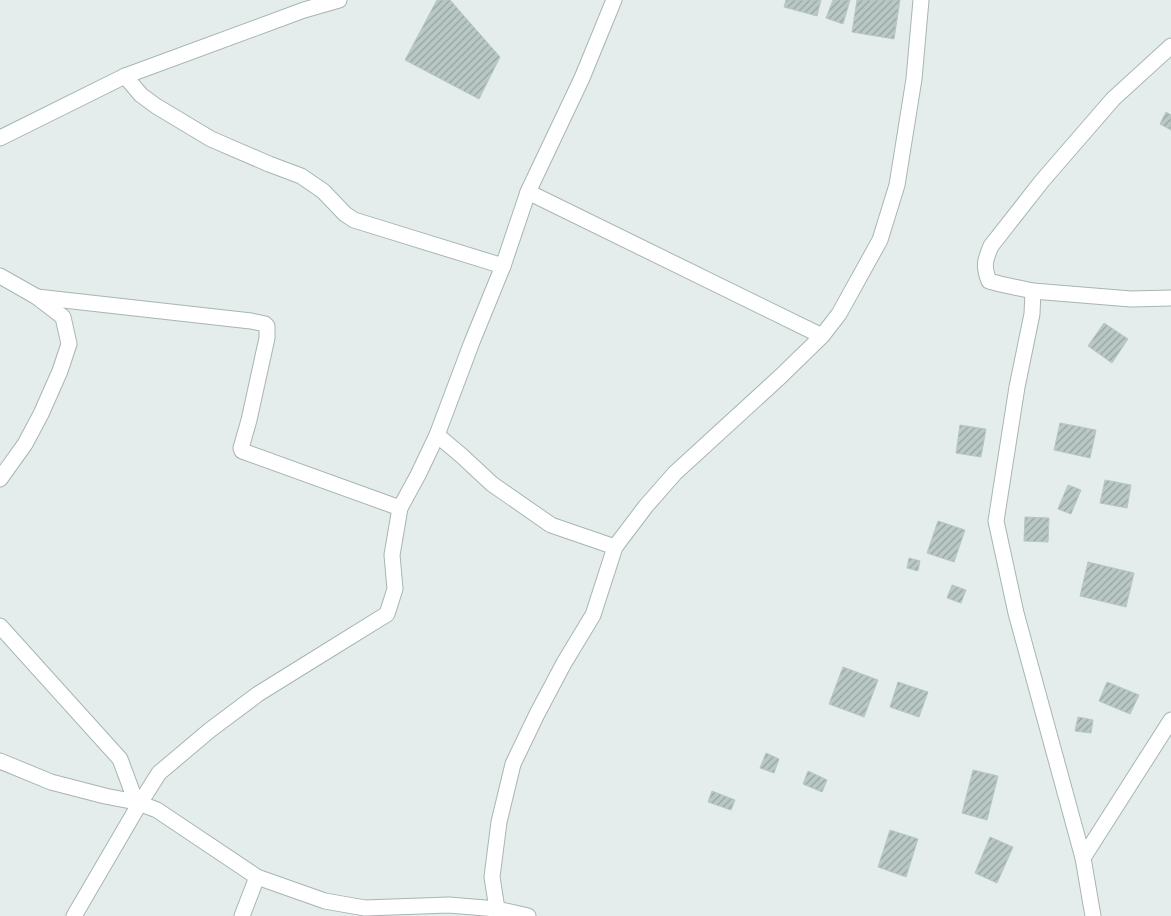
<svg xmlns="http://www.w3.org/2000/svg" width="1171" height="916" font-family="'Nunito Sans',sans-serif">
<style>
.building{fill:url(#building-hatch);stroke:#b6c7c3}
.lines{fill:none;stroke-linecap:round;stroke-linejoin:round}
.minor-casing{stroke:#a7b5b3;stroke-width:17}
.minor{stroke:#fff;stroke-width:15}
</style>
<defs>
<pattern id="building-hatch" width="6" height="6" patternUnits="userSpaceOnUse" patternTransform="scale(1.25)"><rect width="6" height="6" fill="#b9c8c5"/><path d="M-1 1l2-2M0 6l6-6M5 7l2-2" fill="none" stroke="#96a4a1"/></pattern>
</defs>
<rect width="100%" height="100%" fill="#e4edeb"/>
<!-- building -->
<g class="building">
<path d="M437,0H450L500,57L479,99L405,60Z"/>
<path d="M786,0H821L817,16L784,7Z"/>
<path d="M833,0H850L843,24L826,18Z"/>
<path d="M857,0H900L894,39L852,32Z"/>
<path d="M1166,112L1171,115V130L1160,124Z"/>
<path d="M1104,323L1128,339L1112,363L1088,346Z"/>
<path d="M1060,423L1096,430L1090,458L1054,450Z"/>
<path d="M960,425L986,429L981,457L956,453Z"/>
<path d="M1105,480L1131,485L1127,508L1100,503Z"/>
<path d="M1068,485L1081,490L1071,514L1058,509Z"/>
<path d="M1025,517L1049,518L1048,542L1024,541Z"/>
<path d="M938,521L965,530L954,562L927,553Z"/>
<path d="M909,558L920,561L918,571L907,568Z"/>
<path d="M1088,562L1134,573L1126,607L1080,596Z"/>
<path d="M952,585L966,590L961,603L947,598Z"/>
<path d="M843,667L878,680L864,717L829,704Z"/>
<path d="M898,682L928,692L919,717L890,707Z"/>
<path d="M1107,682L1139,695L1130,714L1099,701Z"/>
<path d="M1078,717L1093,720L1091,733L1075,731Z"/>
<path d="M766,753L779,759L774,773L760,768Z"/>
<path d="M973,770L998,776L987,820L962,813Z"/>
<path d="M808,771L827,780L822,792L803,784Z"/>
<path d="M712,791L735,800L731,810L708,802Z"/>
<path d="M890,830L918,839L906,877L878,867Z"/>
<path d="M990,837L1013,847L997,883L975,873Z"/>
</g>
<g class="lines">
<defs>
<g id="minor">
<path d="M1171,46L1113,99L1042,181L991,246C985,260 983,266 989,281L1000,284L1033,291L1131,299L1171,298"/>
<path d="M125,76L141,95L156,106L211,139L269,164L301,176L323,191L345,214L354,220L503,266"/>
<path d="M0,138L125,76L304,10L339,0"/>
<path d="M528,192L822,336"/>
<path d="M0,276L37,297L63,317L69,344L60,371L41,414L25,444L0,479"/>
<path d="M1033,291L1032,314L1017,387L996,521L1016,613L1083,858L1093,916"/>
<path d="M37,297L251,321L265,324L267,326V338L249,420L241,448L242,451L400,508"/>
<path d="M437,435L462,456L492,484L551,525L615,547"/>
<path d="M0,626L120,759L136,802"/>
<path d="M0,761L51,782L105,796L136,802L157,810L257,877L325,901L365,908L449,905L497,909L528,916"/>
<path d="M1083,858L1171,720"/>
<path d="M74,916L140,803L159,773L210,730L258,694L316,658L387,614L395,589L392,555L400,508L418,475L437,435L472,342L503,266L528,192L582,78L614,0"/>
<path d="M242,916L257,877"/>
<path d="M496,916L497,909L492,877L499,822L513,764L537,714L564,663L593,615L615,547L646,506L675,473L781,376L822,336L839,314L880,240L897,185L914,79L921,0"/>
</g>
</defs>
<!-- minor casing -->
<use href="#minor" class="minor-casing"/>
<!-- minor -->
<use href="#minor" class="minor"/>
</g>
</svg>
